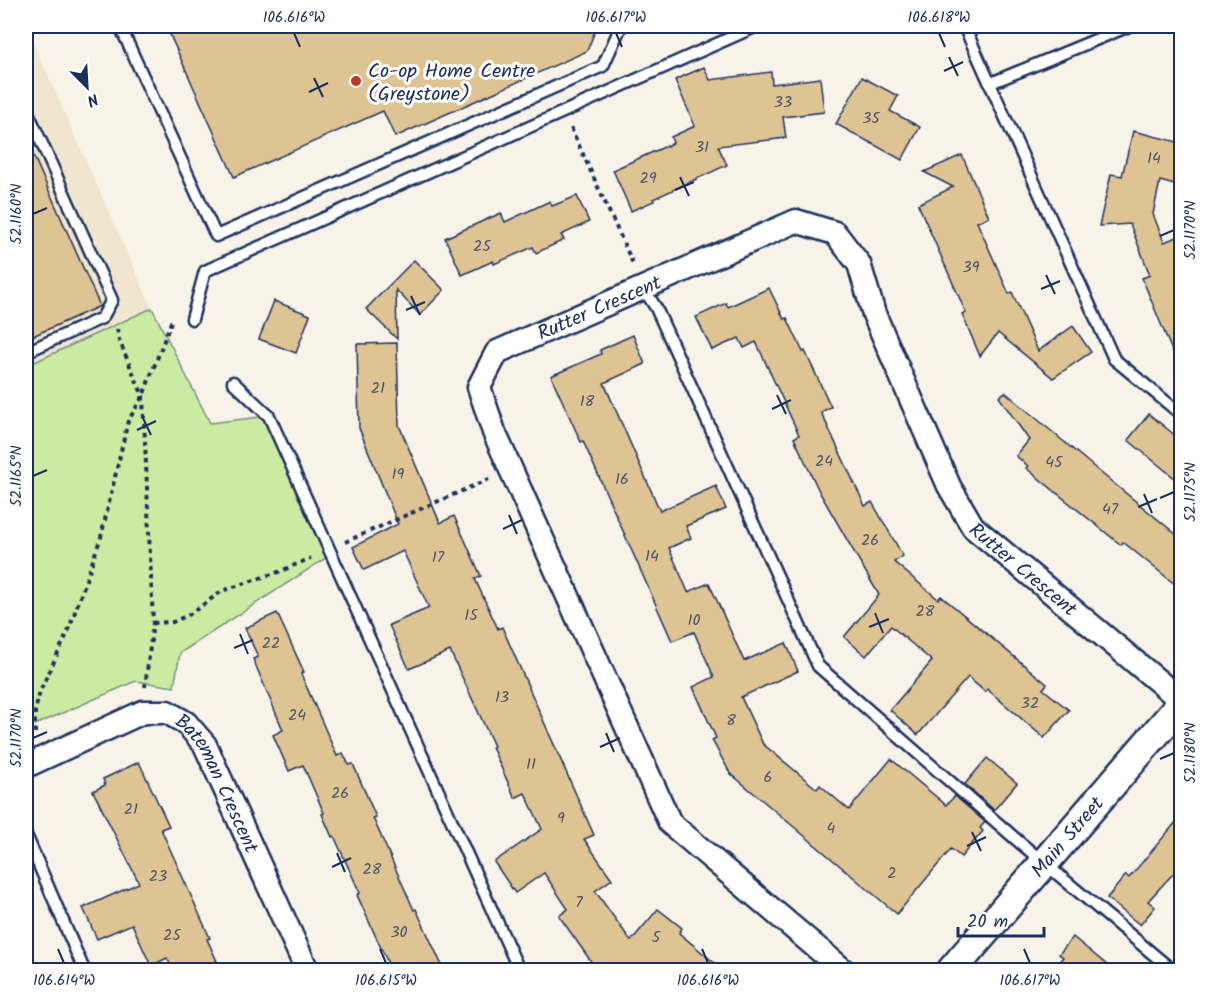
<svg xmlns="http://www.w3.org/2000/svg" width="1207" height="996" font-family="Kalam,sans-serif">
<style>
.built{fill:#f0e5cf}
.green{fill:#cceba2;stroke:#748d80;stroke-width:1.5}
.building{fill:#dec393;stroke:#1b2f5e;stroke-width:1.5}
.lines{fill:none;stroke-linecap:round;stroke-linejoin:round}
.service-casing{stroke:#1b2f5e;stroke-width:15}
.minor-casing{stroke:#1b2f5e;stroke-width:27}
.tertiary-casing{stroke:#1b2f5e;stroke-width:33}
.path{stroke:#1b2f5e;stroke-width:4;stroke-dasharray:4.5 4.5;stroke-linecap:butt}
.service{stroke:#fff;stroke-width:10}
.minor{stroke:#fff;stroke-width:22}
.tertiary{stroke:#fff;stroke-width:28}
.ticks{fill:none;stroke:#1b2f5e;stroke-width:2}
.poi-dot{fill:#c8321e;stroke:#fff;stroke-width:2}
.labels{text-anchor:middle;stroke-width:6;stroke-linejoin:round;paint-order:stroke}
.number-label{font-size:16px;fill:#4c546b}
.poi-label{font-size:20px;fill:#1b2f5e;stroke:#fff;text-anchor:start}
.street-label{font-size:20px;fill:#1b2f5e;stroke:#fff}
.neatline{fill:none;stroke:#1b2f5e;stroke-width:2}
.ticks-label{font-size:15px;text-anchor:middle;fill:#1b2f5e}
</style>
<rect width="100%" height="100%" fill="#f8f3e9"/>
<filter id="ink" filterUnits="userSpaceOnUse"><feTurbulence type="fractalNoise" baseFrequency=".0167" numOctaves="2"/><feDisplacementMap in="SourceGraphic" scale="12" xChannelSelector="R" yChannelSelector="G"/><feConvolveMatrix kernelMatrix="1 2 1 2 8 2 1 2 1" color-interpolation-filters="sRGB"/></filter>
<g filter="url(#ink)">
<!-- built -->
<path class="built" d="M26,27L152,308L26,366Z"/>
<!-- green -->
<path class="green" d="M152,308L210,423L269,416L332,554L180,653L174,687L136,681L35,725L26,704V366Z"/>
<!-- building -->
<g class="building">
<path d="M166,26H597L587,51L395,137L383,111L234,177Z"/>
<path d="M704,67L710,80L771,72L772,84L820,78L824,112L783,117L786,138L718,146L727,165L653,199L654,201L631,211L613,170L673,143L671,137L695,126L675,80Z"/>
<path d="M862,77L898,96L890,111L920,127L902,160L836,124Z"/>
<path d="M1133,131L1182,143V187L1160,181L1153,214L1164,242L1182,235V375L1142,278L1150,275L1130,224L1099,226L1111,174L1122,176Z"/>
<path d="M26,139L100,306L26,339Z"/>
<path d="M962,155L989,217L977,222L1009,294L1012,292L1038,351L1073,326L1091,352L1053,378L998,333L980,356L962,314L966,313L918,204L953,187L924,172Z"/>
<path d="M577,196L589,222L561,235L564,240L536,253L533,247L494,264L493,261L462,275L445,238L501,213L505,222L550,201L552,206Z"/>
<path d="M414,260L444,290L420,315L396,290L397,339L366,309Z"/>
<path d="M769,288L784,319L787,318L803,352L805,351L831,407L821,412L865,506L872,502L903,556L894,562L938,599L941,596L1047,684L1043,689L1069,710L1044,738L987,689L985,692L968,677L918,735L890,710L932,661L891,626L866,656L844,637L879,595L820,493L794,438L799,435L756,342L744,348L739,338L712,350L696,317L726,303L728,307Z"/>
<path d="M274,301L310,315L296,353L259,339Z"/>
<path d="M633,335L645,364L604,383L660,511L716,486L726,509L686,526L691,538L669,548L688,592L709,583L744,661L786,643L798,671L741,697L763,744L817,789L820,785L849,810L891,759L946,805L955,796L985,822L980,828L983,831L961,857L951,849L897,914L730,773L712,740L716,738L693,687L714,677L694,632L672,641L583,441L581,442L551,376L601,354L600,350Z"/>
<path d="M397,343L399,425L440,523L454,516L481,576L475,579L498,629L502,627L594,835L584,839L612,879L595,891L631,941L658,909L682,928L679,933L723,970H597L559,916L568,909L544,873L515,893L494,862L542,829L525,793L515,798L492,747L494,746L450,651L409,669L389,625L429,608L403,551L364,570L353,547L398,524L359,428L357,344Z"/>
<path d="M1005,392L1101,473L1182,539V590L1123,542L1121,545L1026,468L1028,466L1016,456L1029,440L999,397Z"/>
<path d="M1149,414L1182,441V484L1128,440Z"/>
<path d="M277,613L304,672L301,674L337,756L343,753L349,765L353,764L376,817L373,818L414,910L416,909L444,970H391L357,895L360,893L334,836L332,837L322,814L324,813L303,765L289,771L273,735L283,730L253,659L258,657L245,628Z"/>
<path d="M987,758L1017,783L994,810L965,784Z"/>
<path d="M139,762L169,826L161,829L210,938L207,939L217,961L197,970H173L167,958L151,966L132,924L97,939L83,908L139,883L93,791L105,785L103,779Z"/>
<path d="M1182,815V864L1148,901L1155,907L1140,925L1107,898L1126,875L1129,878Z"/>
<path d="M1073,937L1113,970H1052L1063,957L1059,954Z"/>
</g>
<g class="lines">
<defs>
<g id="service">
<path d="M120,26L216,236L603,66L621,26"/>
<path d="M964,26L1114,359L1182,415"/>
<path d="M991,83L1129,26"/>
<path d="M26,108L112,300L102,318L26,352"/>
<path d="M644,289L656,308L818,666L1018,841L1172,970"/>
<path d="M192,319L205,271L757,26"/>
<path d="M233,382L269,416L519,970"/>
<path d="M26,835L84,970"/>
</g>
<g id="minor">
<path id="s1" d="M26,766L143,712H167L186,723L205,745L307,970"/>
<path id="s2" d="M843,970L670,823L494,432L479,387L497,352L796,221L835,233L859,264L874,314L949,486L973,527L1182,701"/>
</g>
<g id="tertiary">
<path id="s3" d="M952,970L1182,703"/>
</g>
</defs>
<!-- service casing -->
<use href="#service" class="service-casing"/>
<!-- minor casing -->
<use href="#minor" class="minor-casing"/>
<!-- tertiary casing -->
<use href="#tertiary" class="tertiary-casing"/>
<!-- path -->
<g class="path">
<path d="M571,128L634,266"/>
<path d="M117,329L119,340L143,396L153,623L145,687"/>
<path d="M345,542L489,479"/>
<path d="M153,623L173,622L190,614L222,591L281,571L311,558"/>
<path d="M35,733V711L40,691L68,632L101,537L128,421L143,396L171,322L174,321"/>
</g>
<!-- service -->
<use href="#service" class="service"/>
<!-- minor -->
<use href="#minor" class="minor"/>
<!-- tertiary -->
<use href="#tertiary" class="tertiary"/>
</g>
</g>
<!-- ticks -->
<path class="ticks" d="M294,33L300,47M616,33L622,47M939,33L945,47M949,57L958,76M944,71L963,62M314,78L323,97M309,92L328,83M680,177L689,196M675,190L694,182M33,214L47,208M1160,236L1174,230M1046,275L1055,294M1041,289L1060,281M411,296L420,315M406,310L425,302M777,395L786,414M772,409L791,400M142,416L151,435M137,430L156,421M33,476L47,470M1144,494L1152,513M1160,498L1174,492M1138,507L1157,499M509,515L517,534M503,529L522,520M875,613L883,633M869,627L889,619M240,634L248,654M234,648L253,640M606,733L614,752M33,738L47,732M600,747L620,738M1160,759L1174,753M972,832L981,851M967,846L986,837M337,853L345,872M332,867L351,858M58,949L64,963M380,949L386,963M702,949L708,963M1024,949L1030,963"/>
<!-- markers -->
<circle class="poi-dot" cx="356" cy="81" r="6"/>
<g class="labels">
<!-- number labels -->
<g class="number-label">
<text x="783" y="107">33</text>
<text x="871" y="123">35</text>
<text x="702" y="152">31</text>
<text x="1154" y="163">14</text>
<text x="648" y="183">29</text>
<text x="482" y="251">25</text>
<text x="971" y="272">39</text>
<text x="378" y="393">21</text>
<text x="587" y="406">18</text>
<text x="824" y="466">24</text>
<text x="1054" y="467">45</text>
<text x="398" y="479">19</text>
<text x="622" y="484">16</text>
<text x="1110" y="514">47</text>
<text x="870" y="545">26</text>
<text x="652" y="561">14</text>
<text x="438" y="562">17</text>
<text x="925" y="616">28</text>
<text x="471" y="620">15</text>
<text x="694" y="625">10</text>
<text x="271" y="648">22</text>
<text x="502" y="702">13</text>
<text x="1030" y="708">32</text>
<text x="297" y="720">24</text>
<text x="731" y="725">8</text>
<text x="531" y="769">11</text>
<text x="768" y="782">6</text>
<text x="340" y="798">26</text>
<text x="131" y="814">21</text>
<text x="561" y="823">9</text>
<text x="831" y="833">4</text>
<text x="372" y="874">28</text>
<text x="892" y="878">2</text>
<text x="158" y="881">23</text>
<text x="579" y="907">7</text>
<text x="399" y="937">30</text>
<text x="172" y="940">25</text>
<text x="656" y="942">5</text>
</g>
<!-- poi labels -->
<g class="poi-label">
<text x="368" y="77">Co-op Home Centre<tspan x="368" dy="23">(Greystone)</tspan></text>
</g>
<!-- street labels -->
<g class="street-label">
<text dy="7" stroke="none"><textPath href="#s2" startOffset="854">Rutter Crescent</textPath></text>
<text dy="7" stroke="none"><textPath href="#s2" startOffset="1502">Rutter Crescent</textPath></text>
<text dy="7" stroke="none"><textPath href="#s1" startOffset="243">Bateman Crescent</textPath></text>
<text dy="7" stroke="none"><textPath href="#s3" startOffset="176">Main Street</textPath></text>
</g>
</g>
<!-- margin -->
<rect width="1207" height="996" fill="none" stroke="#fff" stroke-width="66"/>
<!-- north arrow -->
<g transform="translate(87 87) rotate(156)" stroke="#ffffff" stroke-width="4.5" paint-order="stroke">
<path d="M0-4.5L10 22L0 15L-10 22Z" fill="#1b2f5e"/>
<text y="-9" font-size="16" font-weight="bold" text-anchor="middle" fill="#1b2f5e">N</text>
</g>
<!-- scale -->
<path d="M958 927v9h86v-9" fill="none" stroke="#1b2f5e" stroke-width="3"/>
<text x="967" y="927" font-size="18" fill="#1b2f5e" stroke="#ffffff" stroke-width="4.5" paint-order="stroke">20 m</text>
<rect x="33" y="33" width="1141" height="930" class="neatline"/>
<g class="ticks-label">
<text x="294" y="22">106.616°W</text>
<text x="616" y="22">106.617°W</text>
<text x="939" y="22">106.618°W</text>
<text transform="translate(16 214) rotate(-90)" y="5">52.1160°N</text>
<text transform="translate(1190 230) rotate(-90)" y="5">52.1170°N</text>
<text transform="translate(16 476) rotate(-90)" y="5">52.1165°N</text>
<text transform="translate(1190 492) rotate(-90)" y="5">52.1175°N</text>
<text transform="translate(16 738) rotate(-90)" y="5">52.1170°N</text>
<text transform="translate(1190 753) rotate(-90)" y="5">52.1180°N</text>
<text x="64" y="985">106.614°W</text>
<text x="386" y="985">106.615°W</text>
<text x="708" y="985">106.616°W</text>
<text x="1030" y="985">106.617°W</text>
</g>
</svg>
